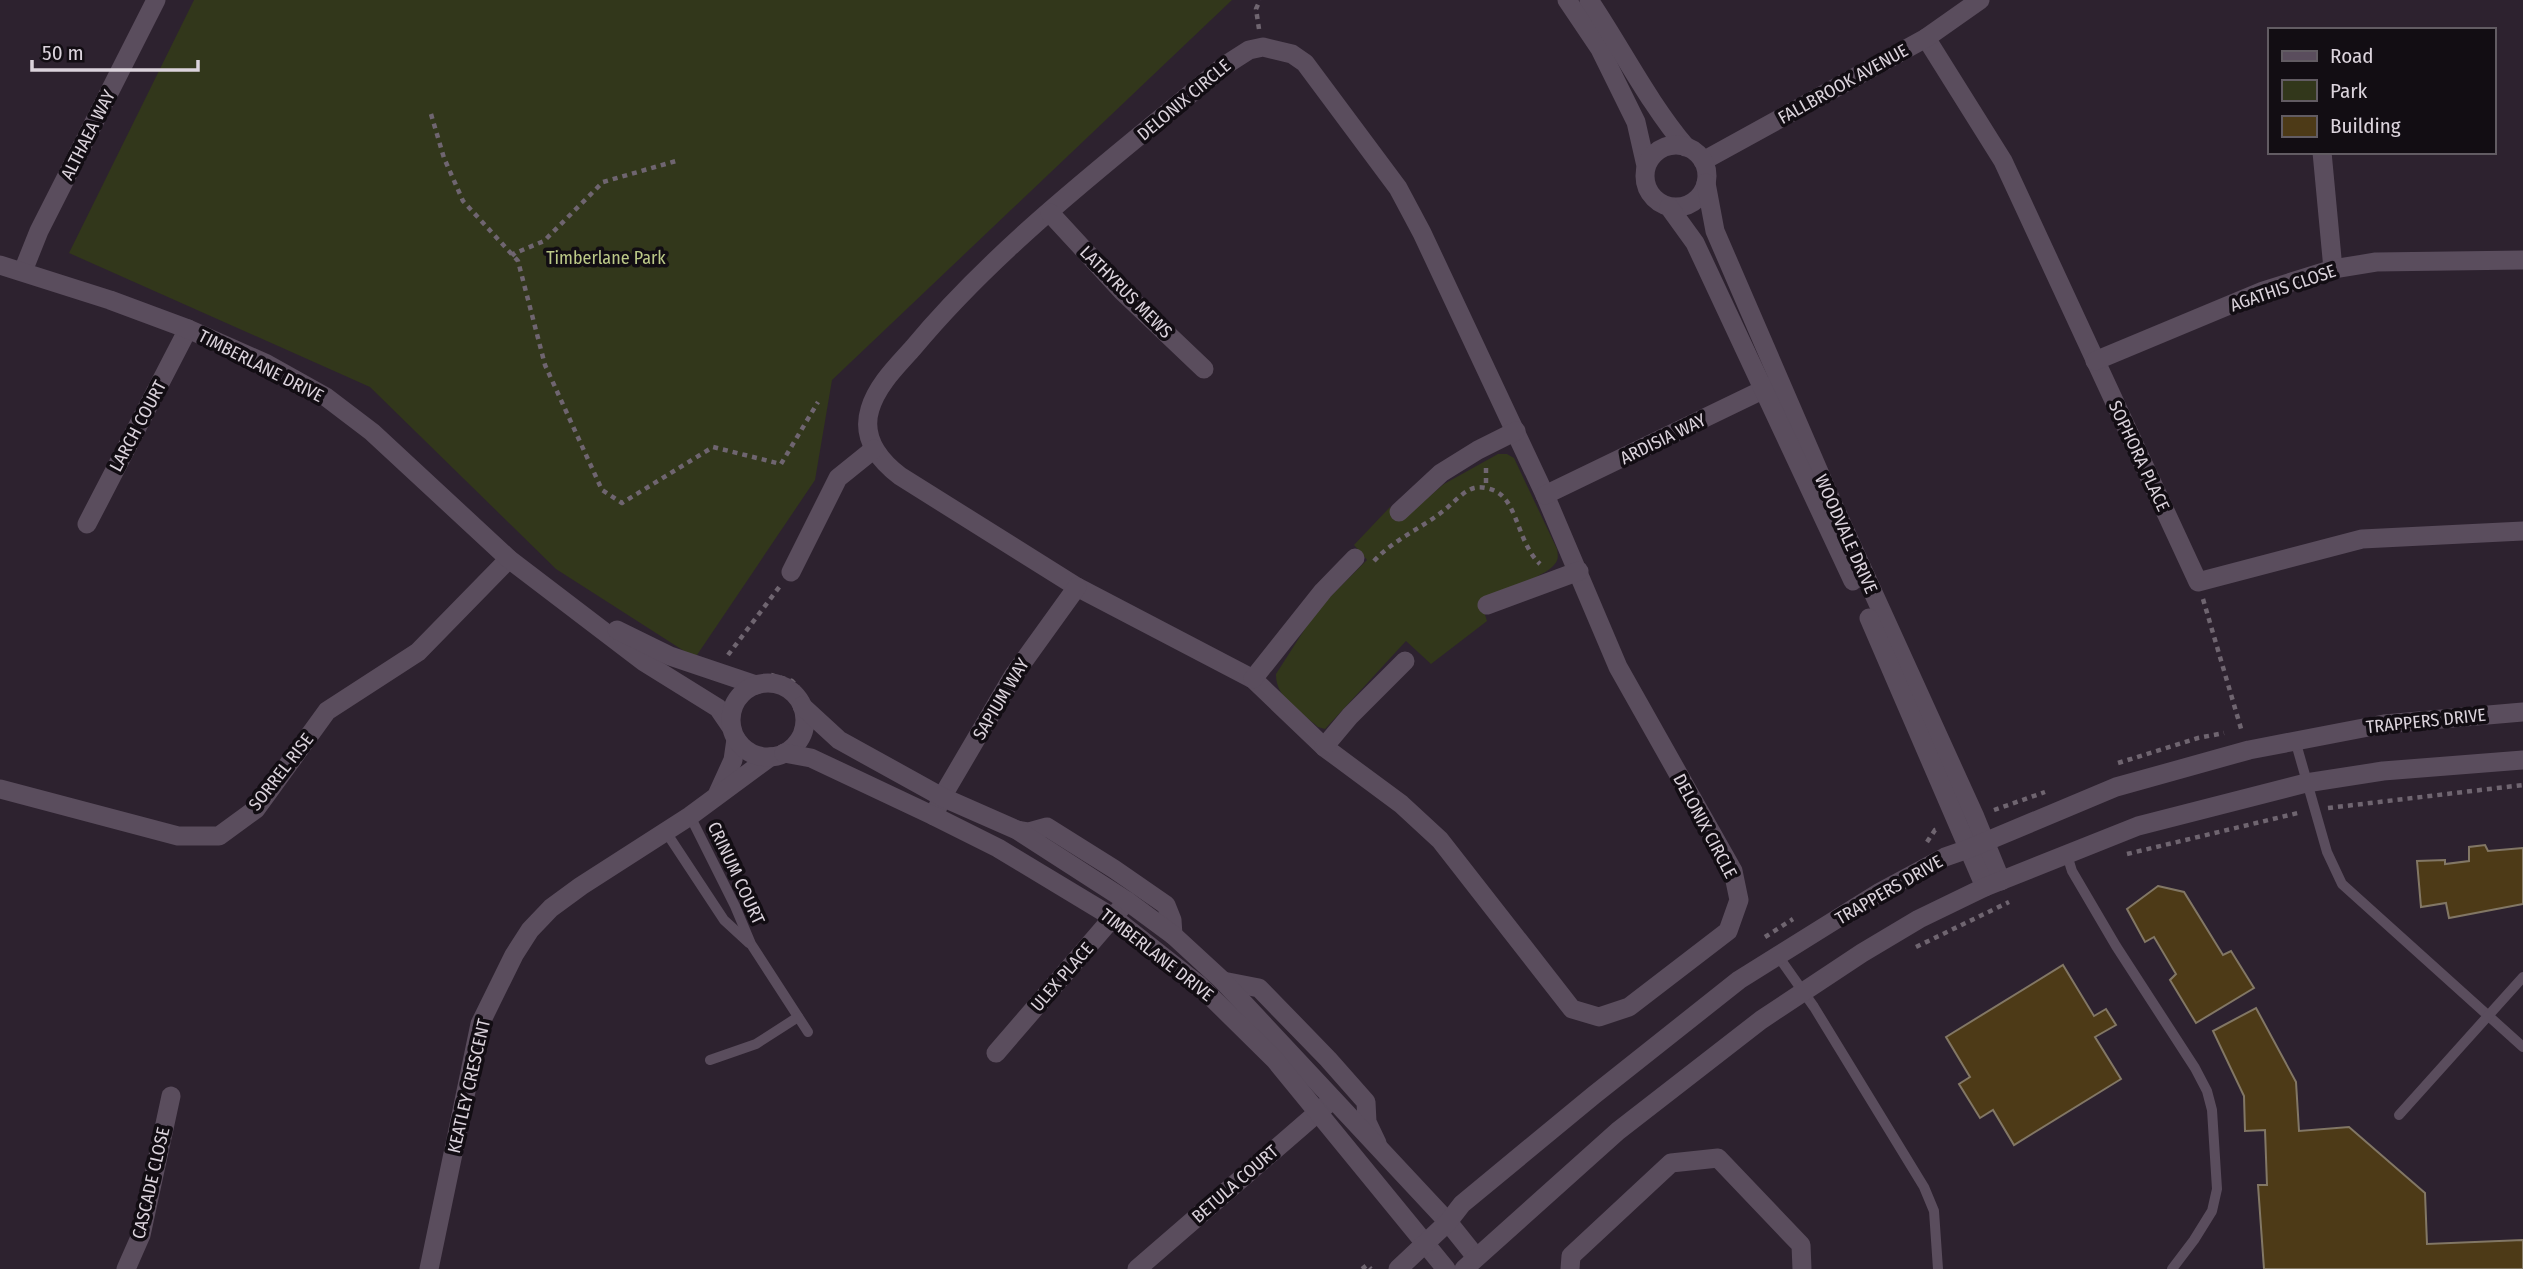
<svg xmlns="http://www.w3.org/2000/svg" width="2523" height="1269" font-family="'Fira Sans Condensed',sans-serif">
<style>
.green{fill:#32371b}
.building{fill:#4d3a17;stroke:#827765;stroke-width:2}
.lines{fill:none;stroke-linecap:round;stroke-linejoin:round}
.path{stroke:#6f6570;stroke-width:4.5;stroke-dasharray:5 5;stroke-linecap:butt}
.service{stroke:#5a4d5d;stroke-width:10}
.minor{stroke:#5a4d5d;stroke-width:19}
.tertiary{stroke:#5a4d5d;stroke-width:19}
.secondary{stroke:#5a4d5d;stroke-width:19}
.labels{text-anchor:middle;stroke-width:7;stroke-linejoin:round;paint-order:stroke}
.street-label{font-size:18px;fill:#dbd3dc;stroke:#120d13}
.park-label{font-size:18px;fill:#bcc988;stroke:#120d13}
</style>
<rect width="100%" height="100%" fill="#2d222f"/>
<!-- green -->
<g class="green">
<path d="M194,0H1232L832,380L815,480L695,658L556,569L370,387L69,253Z"/>
<path d="M1498,454H1507L1514,458L1557,549C1558,555 1559,560 1554,565C1543,578 1498,592 1480,599L1487,621L1431,664L1406,641L1325,729L1318,727C1302,713 1275,698 1276,674L1317,610L1367,560L1354,545L1390,507L1402,520L1444,484Z"/>
</g>
<!-- building -->
<g class="building">
<path d="M2485,845L2488,851L2523,848V904L2449,918L2446,903L2421,907L2417,861L2445,860V864L2469,861V847Z"/>
<path d="M2158,886L2184,892L2223,955L2231,951L2254,988L2196,1023L2170,980L2176,974L2154,937L2145,942L2127,909Z"/>
<path d="M2063,965L2094,1016L2106,1009L2116,1025L2095,1037L2121,1079L2014,1145L1993,1110L1980,1118L1959,1084L1970,1077L1946,1037Z"/>
<path d="M2256,1008L2296,1082L2299,1131L2349,1127L2425,1193L2427,1244L2523,1240V1269H2264L2258,1185H2267L2265,1130L2245,1131L2244,1096L2213,1031Z"/>
</g>
<g class="lines">
<!-- path -->
<g class="path">
<path d="M1259,29L1256,9L1260,0"/>
<path d="M431,114L444,158L463,201L518,261L545,365L602,490L622,503L713,447L781,464L818,402"/>
<path d="M515,256L513,254L544,241L603,182L676,161"/>
<path d="M1486,468V488"/>
<path d="M1374,561C1395,538 1425,527 1448,507C1456,500 1464,491 1474,488C1482,486 1494,489 1500,494C1518,508 1519,544 1540,564"/>
<path d="M2203,599L2242,732"/>
<path d="M728,655L780,586"/>
<path d="M771,675L792,681L798,687"/>
<path d="M2118,763L2198,738L2224,733"/>
<path d="M2328,808L2523,785"/>
<path d="M1994,810L2045,792"/>
<path d="M1927,842L1935,830L1939,829"/>
<path d="M2127,854L2302,812"/>
<path d="M1765,937L1793,919"/>
<path d="M1916,947L2009,902"/>
<path d="M1362,1269L1367,1265L1371,1269"/>
</g>
<!-- service -->
<g class="service">
<path d="M2295,740L2327,852L2342,884L2523,1047"/>
<path d="M690,816L735,906L751,944L808,1032"/>
<path d="M666,832L724,920L749,943"/>
<path d="M2067,855L2072,871L2116,946L2195,1068L2207,1091L2212,1110L2217,1189L2212,1211L2194,1240L2172,1269"/>
<path d="M1778,956L1814,1007L1924,1187L1934,1211L1938,1269"/>
<path d="M710,1060L756,1044L798,1017"/>
<path d="M2399,1115L2523,977"/>
</g>
<!-- minor -->
<g class="minor">
<path d="M1926,38L2003,161L2198,582L2362,539L2523,531"/>
<path d="M1263,47L1292,54L1305,63L1398,188L1422,233L1545,495L1618,667L1733,871L1739,900L1728,931L1629,1007L1599,1017L1572,1009L1440,840L1401,804L1324,747L1253,679L1077,587L900,476C879,460 861,438 870,409C877,385 897,366 913,348C1002,241 1117,156 1224,66L1249,50Z"/>
<path d="M2322,152L2333,269"/>
<path d="M1703,161L1926,38L1980,0"/>
<path d="M1050,213L1122,291L1204,369"/>
<path d="M23,271L39,231L156,0"/>
<path d="M2095,361L2263,291L2333,269L2376,262L2523,260"/>
<path d="M1545,495L1777,383"/>
<path d="M1399,512L1441,473L1478,450L1516,431"/>
<path d="M87,524L188,329"/>
<path d="M791,572L838,478L874,449"/>
<path d="M1487,605L1579,571"/>
<path d="M1253,679L1323,591L1355,558"/>
<path d="M1324,747L1350,716L1405,661"/>
<path d="M0,789L178,836H219L256,809L327,711L418,652L509,559"/>
<path d="M718,793L733,760L736,739"/>
<path d="M934,816L942,797L1013,676L1077,587"/>
<path d="M1017,830L1029,832L1047,827L1114,869L1166,905L1172,920L1173,935"/>
<path d="M1223,981L1259,988L1328,1059L1366,1102L1367,1122L1377,1143"/>
<path d="M996,1053L1127,901"/>
<path d="M126,1269L141,1235L171,1096"/>
<path d="M429,1269L480,1024L514,955L530,930L551,908L581,886L690,816L770,757"/>
<path d="M1137,1269L1331,1101"/>
<path d="M1570,1269L1571,1256L1671,1163L1718,1158L1801,1245L1802,1269"/>
</g>
<!-- tertiary -->
<g class="tertiary">
<path d="M1567,0L1600,49L1636,122L1646,166"/>
<path d="M1589,0C1622,49 1648,102 1686,147"/>
<circle cx="1676" cy="176" r="31"/>
<path d="M1706,183L1715,231L1832,502L1975,817L2001,881"/>
<path d="M1669,207L1695,243L1853,581"/>
<path d="M0,265L110,300L188,329L267,364L326,397L372,432L509,559L644,662L718,708L731,727"/>
<path d="M1869,618L1985,887"/>
<path d="M617,630L670,656L756,685"/>
<circle cx="768" cy="720" r="37"/>
<path d="M802,706L839,740L942,797L1017,830L1127,901L1173,935L1223,981L1448,1222L1476,1257"/>
<path d="M784,753L811,758L934,816L998,848L1114,918L1199,985L1275,1060L1446,1269"/>
</g>
<!-- secondary -->
<g class="secondary">
<path d="M1398,1269L1448,1222L1462,1204L1594,1095L1739,980L1880,892L1945,857L1968,849L2116,787L2249,750L2384,724L2523,712"/>
<path d="M1464,1269L1618,1131L1761,1020L1862,953L1919,919L1985,887L2138,826L2306,783L2383,771L2523,760"/>
</g>
</g>
<g class="labels">
<!-- street labels -->
<g class="street-label">
<text transform="translate(1843 84) rotate(-29)" y="6">FALLBROOK AVENUE</text>
<text transform="translate(1184 100) rotate(-40)" y="6">DELONIX CIRCLE</text>
<text transform="translate(88 135) rotate(-63)" y="6">ALTHAEA WAY</text>
<text transform="translate(2283 288) rotate(-19)" y="6">AGATHIS CLOSE</text>
<text transform="translate(1126 292) rotate(45)" y="6">LATHYRUS MEWS</text>
<text transform="translate(261 366) rotate(27)" y="6">TIMBERLANE DRIVE</text>
<text transform="translate(138 426) rotate(-62)" y="6">LARCH COURT</text>
<text transform="translate(1663 439) rotate(-26)" y="6">ARDISIA WAY</text>
<text transform="translate(2139 456) rotate(65)" y="6">SOPHORA PLACE</text>
<text transform="translate(1846 534) rotate(66)" y="6">WOODVALE DRIVE</text>
<text transform="translate(1001 699) rotate(-59)" y="6">SAPIUM WAY</text>
<text transform="translate(2426 721) rotate(-6)" y="6">TRAPPERS DRIVE</text>
<text transform="translate(281 772) rotate(-52)" y="6">SORREL RISE</text>
<text transform="translate(1705 826) rotate(62)" y="6">DELONIX CIRCLE</text>
<text transform="translate(736 873) rotate(65)" y="6">CRINUM COURT</text>
<text transform="translate(1889 890) rotate(-30)" y="6">TRAPPERS DRIVE</text>
<text transform="translate(1157 955) rotate(38)" y="6">TIMBERLANE DRIVE</text>
<text transform="translate(1062 977) rotate(-49)" y="6">ULEX PLACE</text>
<text transform="translate(469 1086) rotate(-77)" y="6">KEATLEY CRESCENT</text>
<text transform="translate(151 1183) rotate(-77)" y="6">CASCADE CLOSE</text>
<text transform="translate(1235 1184) rotate(-41)" y="6">BETULA COURT</text>
</g>
<!-- park labels -->
<g class="park-label">
<text x="606" y="264">Timberlane Park</text>
</g>
</g>
<!-- legend -->
<rect x="2268" y="28" width="228" height="126" fill="#120d13" stroke="#625c63" stroke-width="2"/>
<rect x="2282" y="51" width="35" height="10" fill="#5a4d5d" stroke="#625c63" stroke-width="2"/>
<text x="2330" y="63" font-size="21" fill="#dbd3dc">Road</text>
<rect x="2282" y="80" width="35" height="21" fill="#32371b" stroke="#625c63" stroke-width="2"/>
<text x="2330" y="98" font-size="21" fill="#dbd3dc">Park</text>
<rect x="2282" y="116" width="35" height="21" fill="#4d3a17" stroke="#625c63" stroke-width="2"/>
<text x="2330" y="133" font-size="21" fill="#dbd3dc">Building</text>
<!-- scale -->
<path d="M32 60v10h166v-10" fill="none" stroke="#dbd3dc" stroke-width="3.5"/>
<text x="42" y="60" font-size="21" fill="#dbd3dc" stroke="#120d13" stroke-width="5" paint-order="stroke">50 m</text>
</svg>
